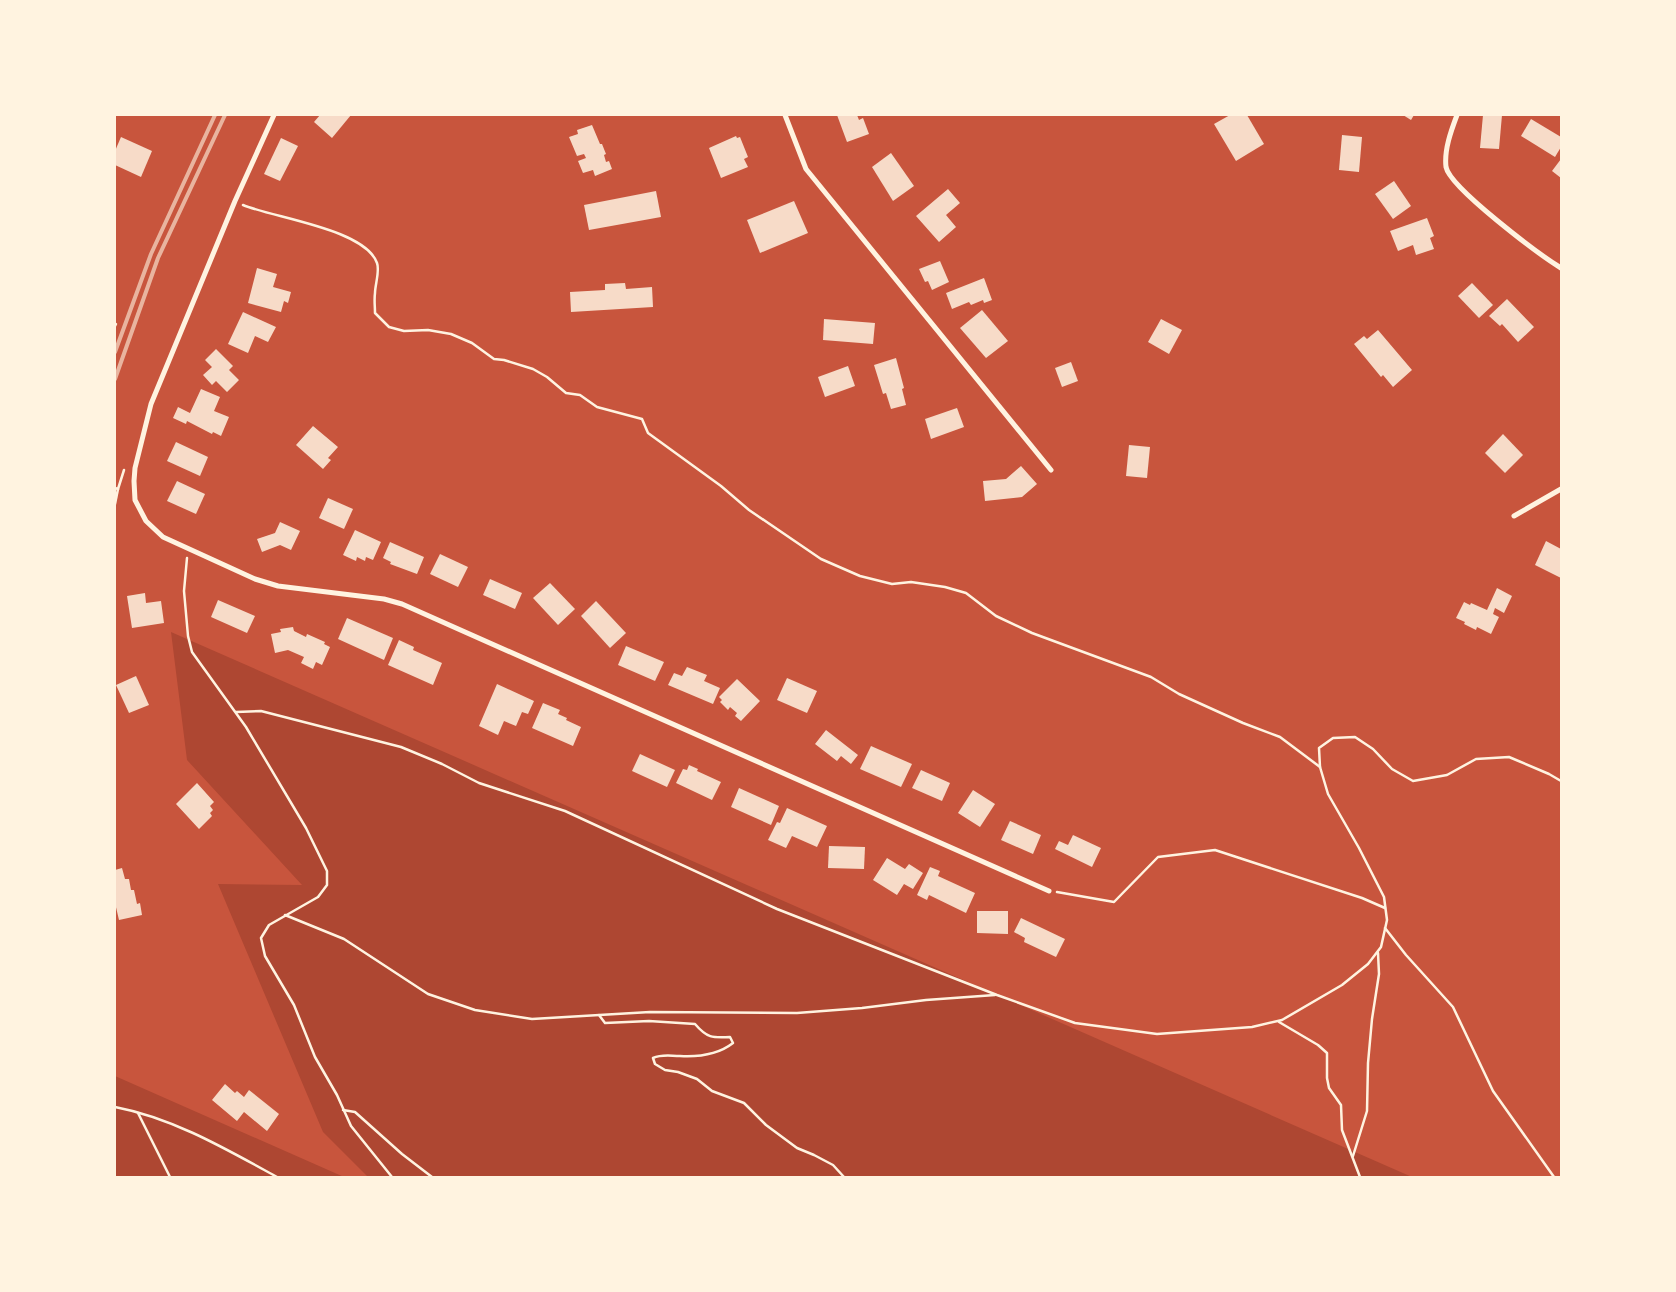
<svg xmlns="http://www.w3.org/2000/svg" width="1676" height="1292" font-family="Ubuntu,sans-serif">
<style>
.green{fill:#ae4732}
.building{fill:#f7dbc8}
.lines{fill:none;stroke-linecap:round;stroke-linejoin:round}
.path{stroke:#fff3e0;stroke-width:2.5}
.minor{stroke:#fff3e0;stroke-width:5}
.rail{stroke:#e9b49f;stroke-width:4}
</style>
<rect width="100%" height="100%" fill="#c8553d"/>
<!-- green -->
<g class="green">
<path d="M171,632L1412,1177H368L323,1132L218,884L302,885L187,760Z"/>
<path d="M115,1076L344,1177H115Z"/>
</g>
<!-- building -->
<g class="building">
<path d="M320,115H351L332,138L314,122Z"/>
<path d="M837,115H857L859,120L863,118L869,134L847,142Z"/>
<path d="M1230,115H1247L1264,144L1236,161L1214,124Z"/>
<path d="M1403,115H1414L1411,120Z"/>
<path d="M1483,115H1502L1499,149L1480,148Z"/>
<path d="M1531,119L1561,137V147L1555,157L1521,136Z"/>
<path d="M592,125L600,144H602L606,154L604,155L606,162L609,161L612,169L595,176L593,170L583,173L578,161L586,158L584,154L577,156L569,137L578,134L577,130Z"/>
<path d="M1342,135L1362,137L1359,172L1339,170Z"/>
<path d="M736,136L737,138L740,137L748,157L744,159L748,167L721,178L709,148Z"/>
<path d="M121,137L152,151L141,177L115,165V151Z"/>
<path d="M281,138L298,146L280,181L264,174Z"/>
<path d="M891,153L914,186L893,201L872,167Z"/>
<path d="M1561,159V178L1552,171Z"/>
<path d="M1394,181L1411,206L1393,219L1375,194Z"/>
<path d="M948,189L960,203L946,215L956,227L939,242L916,216Z"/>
<path d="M656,191L661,217L589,230L584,205Z"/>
<path d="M794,201L808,233L760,253L747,220Z"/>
<path d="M1427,218L1434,236L1430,238L1434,249L1416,255L1413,245L1398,251L1390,231Z"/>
<path d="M940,261L949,282L932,290L928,281L925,282L919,269Z"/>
<path d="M257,268L277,274L273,287L291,292L288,303L284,301L281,312L248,303Z"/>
<path d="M984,278L992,300L984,303L983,300L971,305L969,302L952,309L946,293Z"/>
<path d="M625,283L626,289L652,287L653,307L571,312L570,292L605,290V284Z"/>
<path d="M1472,283L1493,305L1479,318L1458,296Z"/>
<path d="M1507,299L1534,327L1518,342L1502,324L1500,326L1489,316Z"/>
<path d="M982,310L1008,341L986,358L960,328Z"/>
<path d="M243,312L276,327L268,342L255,336L248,353L228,344Z"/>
<path d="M824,319L875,323L873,344L823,340Z"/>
<path d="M1161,319L1182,330L1169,354L1148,342Z"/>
<path d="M1378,330L1412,370L1393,387L1383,375L1381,377L1354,344L1364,336L1367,339Z"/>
<path d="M216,349L233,366L229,370L239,380L227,392L216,381L212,385L203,375L212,367L205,360Z"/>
<path d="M896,358L904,388L902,389L906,405L891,409L886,393L883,394L874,365Z"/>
<path d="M1071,362L1078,381L1062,387L1055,368Z"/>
<path d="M848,366L855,386L825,397L818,377Z"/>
<path d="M201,389L220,397L214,411L229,417L221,436L213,432L212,434L187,421L186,424L173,418L178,407L190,413Z"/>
<path d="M957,408L964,427L931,439L925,419Z"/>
<path d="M313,426L338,447L328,458L331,460L323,469L296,445Z"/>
<path d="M1503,434L1523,455L1505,473L1485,453Z"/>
<path d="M176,442L208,457L200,476L167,461Z"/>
<path d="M1129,445L1150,447L1147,478L1126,476Z"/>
<path d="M1021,466L1037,484L1022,497L985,501L983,481L1006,479Z"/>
<path d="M177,481L205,494L196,514L167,501Z"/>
<path d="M328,498L353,509L344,529L319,518Z"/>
<path d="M280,522L300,531L291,550L280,545L262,552L257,539L275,533Z"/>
<path d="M355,530L381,542L373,560L366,557L365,561L357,557L356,561L343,555Z"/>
<path d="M1546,541L1561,549V578L1535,565Z"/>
<path d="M390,542L424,557L417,574L390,564L391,562L383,558Z"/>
<path d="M440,554L468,567L458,587L430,574Z"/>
<path d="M490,579L522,593L515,609L483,595Z"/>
<path d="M550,583L575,609L558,625L533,598Z"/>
<path d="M1497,588L1512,596L1504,613L1495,608L1493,614L1499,617L1491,634L1477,627L1476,630L1464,624L1465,622L1456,618L1464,602L1470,605L1471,603L1487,610Z"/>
<path d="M145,593L146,603L161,601L164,623L132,628L127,596Z"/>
<path d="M218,600L255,616L247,633L211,617Z"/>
<path d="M596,601L626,633L610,648L581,616Z"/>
<path d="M347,618L393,638L384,660L338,639Z"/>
<path d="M293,627L294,631L306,637L307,634L325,642L324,644L330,647L322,665L316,662L313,669L301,663L304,657L288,650L275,653L271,634L281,632L280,629Z"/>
<path d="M399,640L414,647L413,650L442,663L433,685L388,665Z"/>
<path d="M626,646L664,662L655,681L618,665Z"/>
<path d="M687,667L707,675L704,681L720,688L713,704L668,685L674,673L682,676Z"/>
<path d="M136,676L149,705L129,713L116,685Z"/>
<path d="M787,678L817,691L807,713L777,700Z"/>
<path d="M737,679L760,701L741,721L735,716L737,713L730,707L728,710L720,702L722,700L719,697Z"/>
<path d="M497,684L534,701L528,714L522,712L516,726L504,721L498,735L479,726Z"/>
<path d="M543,703L560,710L558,714L567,718L566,720L581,727L573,746L532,728Z"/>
<path d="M826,730L858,755L851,764L841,756L837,761L815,744Z"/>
<path d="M871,746L912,764L901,787L860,769Z"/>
<path d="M640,754L675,770L667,787L632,771Z"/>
<path d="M689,765L698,769L697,771L721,782L712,800L676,783L683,769L687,770Z"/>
<path d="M921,770L950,783L942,801L912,788Z"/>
<path d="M197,783L214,802L210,806L213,810L210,813L212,816L199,829L176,804Z"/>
<path d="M739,788L779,806L771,825L731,807Z"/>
<path d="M973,790L995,804L980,827L958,813Z"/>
<path d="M787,808L827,826L817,847L792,836L786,848L768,840L777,822L780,823Z"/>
<path d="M1010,821L1041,835L1033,854L1001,840Z"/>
<path d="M1073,835L1101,848L1092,867L1055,849L1059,841L1068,845Z"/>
<path d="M829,846L865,847L864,869L828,868Z"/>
<path d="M887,858L905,869L909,864L923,873L913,889L904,884L897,895L873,880Z"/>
<path d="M930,867L940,871L938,876L975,893L966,913L929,895L927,900L917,895Z"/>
<path d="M122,868L125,879H129L131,890H134L137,904L140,903L142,915L119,920L115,903V870Z"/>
<path d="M977,911H1008V934L977,933Z"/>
<path d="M1021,918L1065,939L1056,957L1024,942L1025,938L1014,932Z"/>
<path d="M225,1084L235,1093L237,1091L244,1097L249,1090L279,1114L267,1131L244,1112L237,1121L212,1100Z"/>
</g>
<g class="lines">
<!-- path -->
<g class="path">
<path d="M243,205C274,218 365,229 377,263C380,271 375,285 375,293C374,300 375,306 375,313L389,327L404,331L428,330L451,334L472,343L494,359L504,360L533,369L547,377L566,393L580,395L597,407L642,419L648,433L721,486L749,510L821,559L860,576L892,584L911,582L945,587L966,593L996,616L1032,633L1151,677L1179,694L1243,723L1280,737L1320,767"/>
<path d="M115,326L116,324"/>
<path d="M115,488L118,489L124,470"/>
<path d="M115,504L118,489"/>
<path d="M187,558L184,591L188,636L192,652L246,727L306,828L327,871V885L318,897L269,925L261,938L265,956L294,1005L315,1057L337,1095L351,1126L392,1177"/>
<path d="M236,712L261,711L401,747L442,764L479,783L565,811L777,909L997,995L1075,1023L1157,1034L1252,1027L1282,1020L1342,985L1368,964L1381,947L1387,920L1384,897L1359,848L1328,794L1320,767L1319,748L1333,738L1355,737L1373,749L1392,769L1413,781L1447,775L1476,759L1509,757L1549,774L1561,781"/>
<path d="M1057,892L1114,902L1158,857L1215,850L1362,898L1385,908"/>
<path d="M285,915L344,939L428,994L475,1010L532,1019L650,1012L797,1013L862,1008L926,1000L995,995"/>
<path d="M1385,928L1406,955L1453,1007L1493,1091L1554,1177"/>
<path d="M599,1015L605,1023L649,1021L695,1024C707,1038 712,1038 730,1037L733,1043C719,1054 698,1057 680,1056C670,1056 662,1054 653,1058L655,1064L665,1070L678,1072L697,1079L712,1091L744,1103L766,1125L797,1148L814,1155L833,1165L844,1177"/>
<path d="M1279,1022L1318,1045L1327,1053V1078L1329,1088L1341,1105L1342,1130L1360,1177"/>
<path d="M115,1107C173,1118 226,1149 277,1177"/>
<path d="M343,1110L355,1112L402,1154L432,1177"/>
<path d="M138,1113L170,1177"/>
<path d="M1353,1156L1367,1111L1368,1063L1372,1019L1379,974L1378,953"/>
</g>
<!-- minor -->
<g class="minor">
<path d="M274,115L235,201L151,404L135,468L134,481L135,500L146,521L163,537L255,579L278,586L384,599L402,604L1049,891"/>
<path d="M785,115L806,169L1051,470"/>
<path d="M1457,115C1451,131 1444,150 1446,167C1450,188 1540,255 1561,268"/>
<path d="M1514,516L1561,489"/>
</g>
<!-- rail -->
<g class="rail">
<path d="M115,352L151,254L215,115"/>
<path d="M115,379L158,258L225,115"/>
</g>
</g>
<!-- border -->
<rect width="1676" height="1292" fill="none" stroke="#fff3e0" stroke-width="232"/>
</svg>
